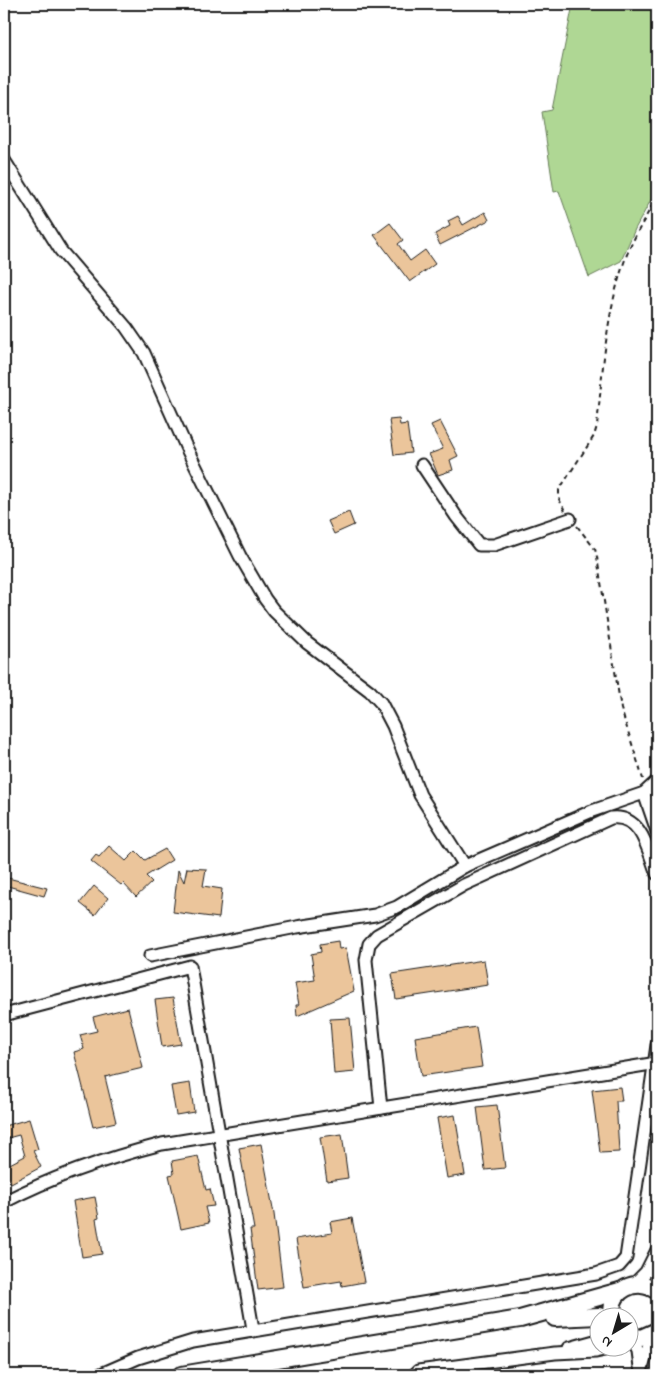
<svg xmlns="http://www.w3.org/2000/svg" width="661" height="1379" font-family="'Indie Flower',sans-serif">
<style>
.green{fill:#afd794;stroke:#667a58}
.building{fill:#ebc59b;stroke:#1c1c1c}
.lines{fill:none;stroke-linecap:round;stroke-linejoin:round}
.minor-casing{stroke:#1c1c1c;stroke-width:15}
.secondary-casing{stroke:#1c1c1c;stroke-width:20}
.path{stroke:#1c1c1c;stroke-width:2;stroke-dasharray:5 4;stroke-linecap:butt}
.minor{stroke:#fff;stroke-width:11}
.secondary{stroke:#fff;stroke-width:16}
</style>
<rect width="100%" height="100%" fill="#fff"/>
<filter id="ink" filterUnits="userSpaceOnUse"><feTurbulence type="fractalNoise" baseFrequency=".02" numOctaves="2"/><feDisplacementMap in="SourceGraphic" scale="10" xChannelSelector="R" yChannelSelector="G"/><feConvolveMatrix kernelMatrix="1 2 1 2 8 2 1 2 1" color-interpolation-filters="sRGB"/></filter>
<g filter="url(#ink)">
<!-- green -->
<path class="green" d="M573,4H657V189L635,229L621,261L589,277L559,191L554,192L542,112L552,110Z"/>
<!-- building -->
<g class="building">
<path d="M485,212L489,220L440,245L435,234L450,226L448,221L458,216L463,225Z"/>
<path d="M390,223L403,240L398,244L410,261L425,250L435,264L410,282L374,235Z"/>
<path d="M399,419L400,425L407,424L411,453L394,455L389,420Z"/>
<path d="M440,421L458,456L450,460L453,470L438,475L429,454L443,449L431,425Z"/>
<path d="M349,512L354,525L334,534L328,521Z"/>
<path d="M109,846L126,861L136,851L145,860L165,849L172,860L146,876L152,882L136,897L123,883L121,885L91,861L96,855L99,857Z"/>
<path d="M187,868L206,869L203,886L222,889L219,918L173,912L178,870L184,882Z"/>
<path d="M4,877L47,888L44,896L4,885Z"/>
<path d="M94,886L108,898L95,915L80,903Z"/>
<path d="M338,941L339,949L346,948L354,991L297,1016L296,1005H299L295,983L315,980L311,954L321,952L320,944Z"/>
<path d="M484,960L488,985L396,999L392,974Z"/>
<path d="M173,998L181,1044L162,1047L155,1000Z"/>
<path d="M128,1008L143,1068L105,1077L116,1122L93,1127L74,1052L84,1049L80,1035L97,1031L93,1017Z"/>
<path d="M350,1018L355,1072L334,1074L330,1019Z"/>
<path d="M476,1027L482,1067L421,1076L415,1037Z"/>
<path d="M190,1083L194,1112L176,1115L171,1086Z"/>
<path d="M620,1087L622,1101H616L619,1152L600,1153L592,1090Z"/>
<path d="M497,1105L505,1168L485,1170L477,1107Z"/>
<path d="M455,1115L465,1175L447,1178L437,1118Z"/>
<path d="M29,1119L38,1149L33,1151L41,1167L11,1183L9,1179L4,1182V1167L25,1156L19,1135L4,1139V1126Z"/>
<path d="M342,1134L348,1178L327,1181L320,1137Z"/>
<path d="M261,1144L274,1214L283,1287L258,1290L250,1229H254L239,1148Z"/>
<path d="M198,1156L206,1190L210,1189L214,1206L205,1207L209,1223L181,1229L169,1175L174,1174L172,1161Z"/>
<path d="M95,1197L99,1218L96,1219L102,1254L82,1257L73,1201Z"/>
<path d="M352,1218L364,1282L342,1286L341,1281L304,1287L296,1239L332,1233L330,1222Z"/>
</g>
<g class="lines">
<defs>
<g id="minor">
<path d="M4,160L61,251L126,327L144,353L187,449L240,556L265,599L274,611L307,643L370,691L381,703L393,726L420,795L465,866"/>
<path d="M422,465L456,516L479,545H494L570,519"/>
<path d="M644,793L657,831"/>
<path d="M150,956L297,927L375,915L397,907L465,866L592,811L644,793L657,781"/>
<path d="M4,1015L190,966L253,1329"/>
<path d="M381,1108L366,960L369,944L377,935L464,885L611,818C642,814 648,851 657,874"/>
<path d="M4,1202C54,1176 107,1158 162,1144L657,1063"/>
<path d="M634,1284L646,1272L657,1250"/>
<path d="M630,1336L638,1351L640,1367"/>
<path d="M569,1348L598,1340"/>
<path d="M99,1375L138,1358L193,1341L596,1274L619,1266L626,1258L657,1045"/>
<path d="M414,1375L418,1371L555,1353L596,1351L619,1346"/>
<path d="M640,1375L652,1335"/>
</g>
<g id="secondary">
<path d="M613,1316C607,1290 638,1276 657,1291"/>
<path d="M555,1318L599,1316"/>
<path d="M628,1336L641,1338L657,1331"/>
<path d="M181,1375L520,1319L620,1291"/>
</g>
</defs>
<!-- minor casing -->
<use href="#minor" class="minor-casing"/>
<!-- secondary casing -->
<use href="#secondary" class="secondary-casing"/>
<!-- path -->
<g class="path">
<path d="M565,511L559,499V490L594,436L597,426C603,368 606,311 626,257C634,236 647,216 657,196"/>
<path d="M577,526L595,549L597,557L621,709L643,779"/>
</g>
<!-- minor -->
<use href="#minor" class="minor"/>
<!-- secondary -->
<use href="#secondary" class="secondary"/>
</g>
</g>
<!-- margin -->
<rect width="661" height="1379" fill="none" stroke="#fff" stroke-width="20"/>
<rect x="10" y="10" width="641" height="1359" fill="none" stroke="#1c1c1c" stroke-width="2" filter="url(#ink)"/>
<!-- north arrow -->
<g transform="translate(614 1332) rotate(218)"><circle r="24" fill="#ffffff" stroke="#a4a4a4"/>
<path d="M0-4L9 19L0 12L-9 19Z" fill="#1c1c1c"/>
<text y="-8" font-size="14" font-weight="bold" text-anchor="middle" fill="#1c1c1c">N</text>
</g>
</svg>
